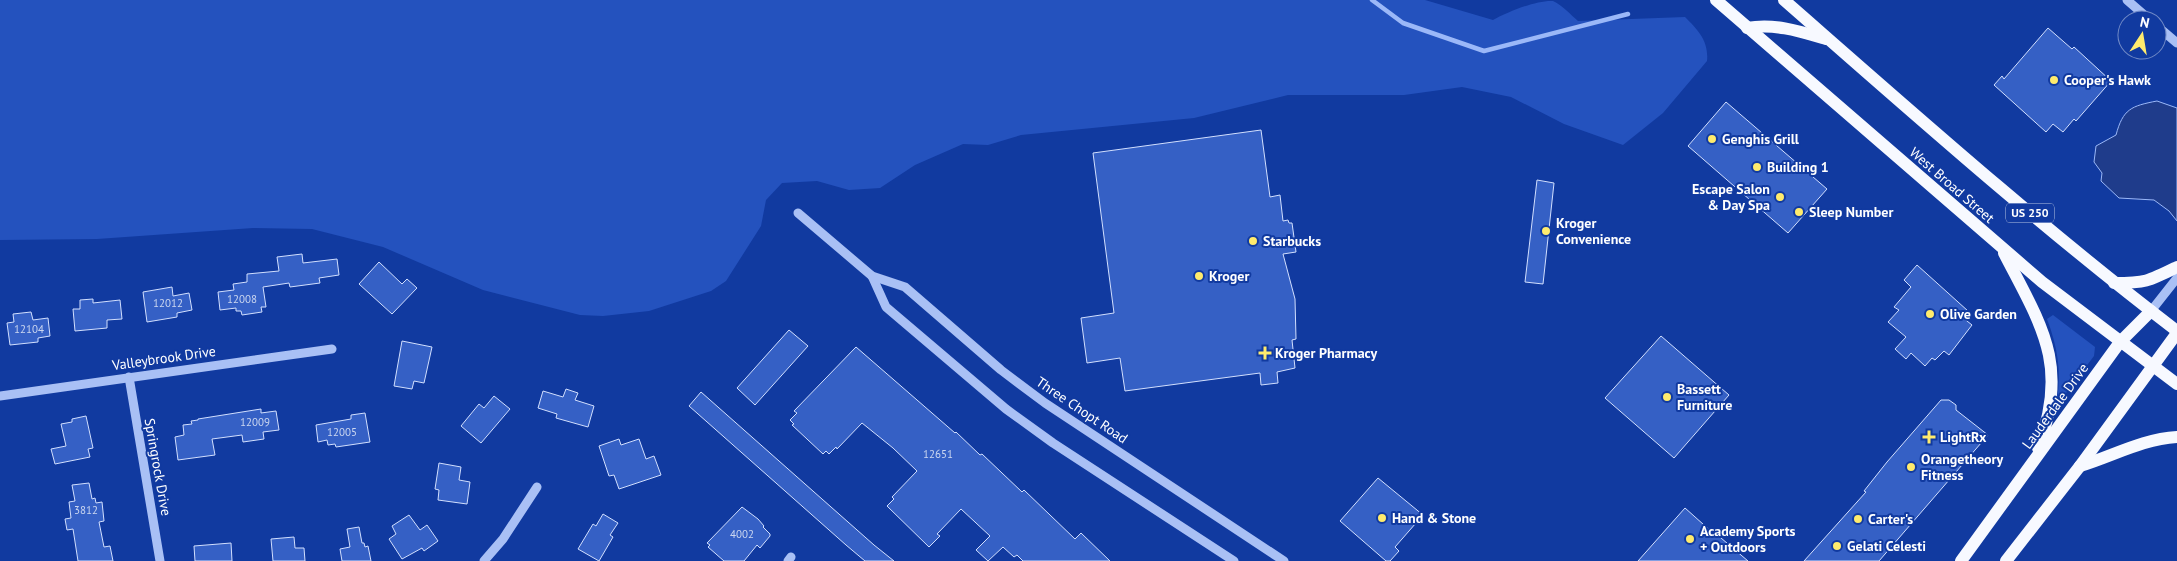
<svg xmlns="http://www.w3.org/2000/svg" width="2177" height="561" font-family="'PT Sans',sans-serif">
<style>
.green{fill:#2452be}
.water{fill:#1f3c8b;stroke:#9bb8f8}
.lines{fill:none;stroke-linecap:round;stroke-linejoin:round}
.stream{stroke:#9bb8f8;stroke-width:4.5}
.building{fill:#3560c5;stroke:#d2dffe}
.minor{stroke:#a9c0f5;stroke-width:9}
.major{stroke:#f7f9ff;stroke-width:12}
.poi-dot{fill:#ffeb6d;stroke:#113aa0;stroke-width:2}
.labels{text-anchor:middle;stroke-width:4;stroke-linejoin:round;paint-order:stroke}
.number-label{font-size:11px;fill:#ccd7f0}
.shield{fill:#113aa0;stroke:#b8c4e2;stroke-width:1}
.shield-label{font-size:12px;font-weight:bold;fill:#fff}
.poi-label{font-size:14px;font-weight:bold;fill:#fff;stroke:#113aa0;text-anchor:start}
.street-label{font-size:14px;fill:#fff;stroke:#113aa0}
</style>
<rect width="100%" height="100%" fill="#113aa0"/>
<!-- green -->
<g class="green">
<path d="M0,0H1425L1493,20C1508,12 1536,0 1553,1C1562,5 1571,15 1578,21L1685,17C1698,30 1709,41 1707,61L1663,113L1623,145L1564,124L1511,97L1462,87L1404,95H1288L1194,118L1021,135L988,145L963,144L915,165L880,188L849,190L817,181L782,183L766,200L761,226L726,281L711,291L649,311L603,316L580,315L483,290L383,247L312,229L253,228L97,239L0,240Z"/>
<path d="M2053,315L2095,347L2094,356L2060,401L2057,399C2062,372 2057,345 2047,319Z"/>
</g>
<!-- water -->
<path class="water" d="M2157,101L2177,108V221L2169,211L2154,200L2119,198L2101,181L2102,173L2094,162L2096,146L2116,135C2123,109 2131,106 2157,101Z"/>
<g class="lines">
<!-- stream -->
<path class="stream" d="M1372,0L1403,23L1484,51L1628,14"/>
</g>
<!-- building -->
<g class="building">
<path d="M2048,28L2072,49L2074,47L2111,81L2076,121L2074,119L2063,132L2053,124L2046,132L1994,85L2002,76L2004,79Z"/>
<path d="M1726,102L1827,189L1788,233L1688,146Z"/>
<path d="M1261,130L1270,197L1280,195L1283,221L1288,220L1289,223H1292L1296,252L1283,254L1295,299L1296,339L1292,340L1295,368L1277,372L1278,383L1261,385L1260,373L1125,391L1120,358L1087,363L1081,318L1114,313L1093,153Z"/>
<path d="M1537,180L1554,183L1543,284L1525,282Z"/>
<path d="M302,254L303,263L337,259L339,275L319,278L320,283L290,287L289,283L263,287L266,307H261L262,312L242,315L241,311H236V308L220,310L218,292L234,290L233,284L247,282V274L279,271L277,257Z"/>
<path d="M379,262L402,284L407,279L417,288L392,314L359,284Z"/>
<path d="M1917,265L1968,311L1962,317L1972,325L1949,355L1944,351L1935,360L1932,358L1925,366L1911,353L1906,359L1895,349L1906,337L1888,322L1899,310L1894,307L1911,287L1904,280Z"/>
<path d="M172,287L173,296L189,293L192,310L177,313V317L147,322L143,292Z"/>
<path d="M93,299V303L120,300L122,319L107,320V328L75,331L73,309H80V300Z"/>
<path d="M31,312L33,320L48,318L50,336L38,338V342L10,345L7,323L14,322L13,314Z"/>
<path d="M789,330L808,346L755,405L737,388Z"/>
<path d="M1661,336L1729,395L1674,458L1605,398Z"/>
<path d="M402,341L432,347L424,383L414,381L412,389L394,386Z"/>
<path d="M856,347L955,433L956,432L980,455L982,454L1022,492L1024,490L1075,539L1081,533L1110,561H1023L1017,555L1014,557L1003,547L988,561L976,550L990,536L961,509L937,534L940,536L929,547L887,506L894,499L892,497L917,471L893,448L862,423L837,449L836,447L829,454L826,451L823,454L792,425L794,424L790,420L797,413L794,411Z"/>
<path d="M566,389L578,393L575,400L594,406L588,427L556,418L557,414L538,408L543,391L563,397Z"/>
<path d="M701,392L874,545L894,561H865L846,545L689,406Z"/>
<path d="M494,396L510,409L481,443L461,426L479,404L484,408Z"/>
<path d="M1941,400H1949L1956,405V410L1988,435L1879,561H1804L1866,492L1864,491L1887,462Z"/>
<path d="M261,409V413L276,411L279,430L263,432L264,439L243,442L242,435L212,439L215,455L178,460L175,437L184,435L183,425L192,424L191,421L198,420V419Z"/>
<path d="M365,413L370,442L336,447L335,444L328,445L327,440L318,442L316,425L351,419V415Z"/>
<path d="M86,416L93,448L88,449L90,457L55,464L51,449L66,446L61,424L72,422V419Z"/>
<path d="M619,439L621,445L639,439L646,459L654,456L661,475L619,489L614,475L609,476L599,446Z"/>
<path d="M439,463L461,467L459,480L470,482L467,504L438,500L439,490L435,489Z"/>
<path d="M1378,478L1423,515L1395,547L1399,551L1390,561H1386L1340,521Z"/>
<path d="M89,483L92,499L95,498L96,503L102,502L104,521L99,522L104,547L110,546L113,561H78L73,529L67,530L65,519L71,518L69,502L75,501L72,485Z"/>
<path d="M742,507L758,519L764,526L763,527L770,534V536L760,548L757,545L744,561H724L708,547L710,545L707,543Z"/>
<path d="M1685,508L1713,533L1714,532L1748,561H1638Z"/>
<path d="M603,514L618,523L610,535L613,537L599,561L578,549L593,524L596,526Z"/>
<path d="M409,515L420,530L427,525L438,541L424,551L422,548L402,559L389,539L396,534L392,526Z"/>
<path d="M359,527L362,543H364L365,547L368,546L371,561H342L340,549L350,547L347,529Z"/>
<path d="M294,537L295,548H304L305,561H273L271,539Z"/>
<path d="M231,543L232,561H195L194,546Z"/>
</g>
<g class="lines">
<!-- minor -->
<g class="minor">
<path d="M2127,0L2150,20"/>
<path d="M2157,26L2177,43"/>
<path d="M798,213L872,276L905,287L1001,370L1045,403L1284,561"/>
<path d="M872,276L886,307L1006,409L1053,443L1234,561"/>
<path d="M2151,311L2177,278"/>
<path d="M129,377L160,561"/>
<path d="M0,396L332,349"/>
<path d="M484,561L503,539L537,487"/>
<path d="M788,561L791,557"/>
</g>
<!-- major -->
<g class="major">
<path d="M1716,0L2042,282L2177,384"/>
<path d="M1784,0C1913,113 2041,227 2177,331"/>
<path d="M1747,28C1774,23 1799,31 1826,39"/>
<path d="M2004,253C2041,325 2070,365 2038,448"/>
<path d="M2114,283C2146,283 2149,281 2177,267"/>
<path d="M2080,466C2113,456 2142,439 2177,437"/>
<path d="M1961,561L2120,342L2151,311"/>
<path d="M2006,561L2080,466L2177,333"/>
</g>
</g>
<!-- markers -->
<g class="poi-dot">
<circle cx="2054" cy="80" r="5"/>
<circle cx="1712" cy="139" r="5"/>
<circle cx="1757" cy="167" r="5"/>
<circle cx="1780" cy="197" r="5"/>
<circle cx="1799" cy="212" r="5"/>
<circle cx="1546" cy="231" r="5"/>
<circle cx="1253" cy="241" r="5"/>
<circle cx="1199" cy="276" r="5"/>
<circle cx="1930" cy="314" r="5"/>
<path d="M1262.5 345.5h5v5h5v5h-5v5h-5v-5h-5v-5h5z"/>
<circle cx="1667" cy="397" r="5"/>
<path d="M1926.5 429.5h5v5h5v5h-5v5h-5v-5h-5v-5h5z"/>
<circle cx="1911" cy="467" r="5"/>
<circle cx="1382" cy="518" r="5"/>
<circle cx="1858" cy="519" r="5"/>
<circle cx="1690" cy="539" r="5"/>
<circle cx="1837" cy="546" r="5"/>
</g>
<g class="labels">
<!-- number labels -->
<g class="number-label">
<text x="242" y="303">12008</text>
<text x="168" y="307">12012</text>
<text x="29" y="333">12104</text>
<text x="255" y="426">12009</text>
<text x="342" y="436">12005</text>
<text x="938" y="458">12651</text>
<text x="86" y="514">3812</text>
<text x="742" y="538">4002</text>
</g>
<!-- shield labels -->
<rect class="shield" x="2006" y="203.5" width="48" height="19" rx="4"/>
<g class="shield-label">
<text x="2030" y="217">US 250</text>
</g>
<!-- poi labels -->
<g class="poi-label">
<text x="2064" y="85">Cooper's Hawk</text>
<text x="1722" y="144">Genghis Grill</text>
<text x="1767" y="172">Building 1</text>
<text x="1770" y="194" text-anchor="end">Escape Salon<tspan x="1770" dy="16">&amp; Day Spa</tspan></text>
<text x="1809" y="217">Sleep Number</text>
<text x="1556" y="228">Kroger<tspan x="1556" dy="16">Convenience</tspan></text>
<text x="1263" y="246">Starbucks</text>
<text x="1209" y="281">Kroger</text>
<text x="1940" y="319">Olive Garden</text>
<text x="1275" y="358">Kroger Pharmacy</text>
<text x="1677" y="394">Bassett<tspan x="1677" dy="16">Furniture</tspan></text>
<text x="1940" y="442">LightRx</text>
<text x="1921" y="464">Orangetheory<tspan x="1921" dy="16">Fitness</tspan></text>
<text x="1392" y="523">Hand &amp; Stone</text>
<text x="1868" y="524">Carter's</text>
<text x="1700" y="536">Academy Sports<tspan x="1700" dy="16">+ Outdoors</tspan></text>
<text x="1847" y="551">Gelati Celesti</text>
</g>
<!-- street labels -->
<g class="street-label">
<text transform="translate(1952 185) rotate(41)" y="5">West Broad Street</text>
<text transform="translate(164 358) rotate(-8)" y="5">Valleybrook Drive</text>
<text transform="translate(2055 406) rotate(-54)" y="5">Lauderdale Drive</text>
<text transform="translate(1082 410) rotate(34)" y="5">Three Chopt Road</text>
<text transform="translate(158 467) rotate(80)" y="5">Springrock Drive</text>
</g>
</g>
<!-- north arrow -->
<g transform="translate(2142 35) rotate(12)"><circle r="24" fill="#113aa0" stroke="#7089c6"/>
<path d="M0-4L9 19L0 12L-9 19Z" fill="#ffeb6d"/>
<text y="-8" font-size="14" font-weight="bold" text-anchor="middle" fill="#ffffff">N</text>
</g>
</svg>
